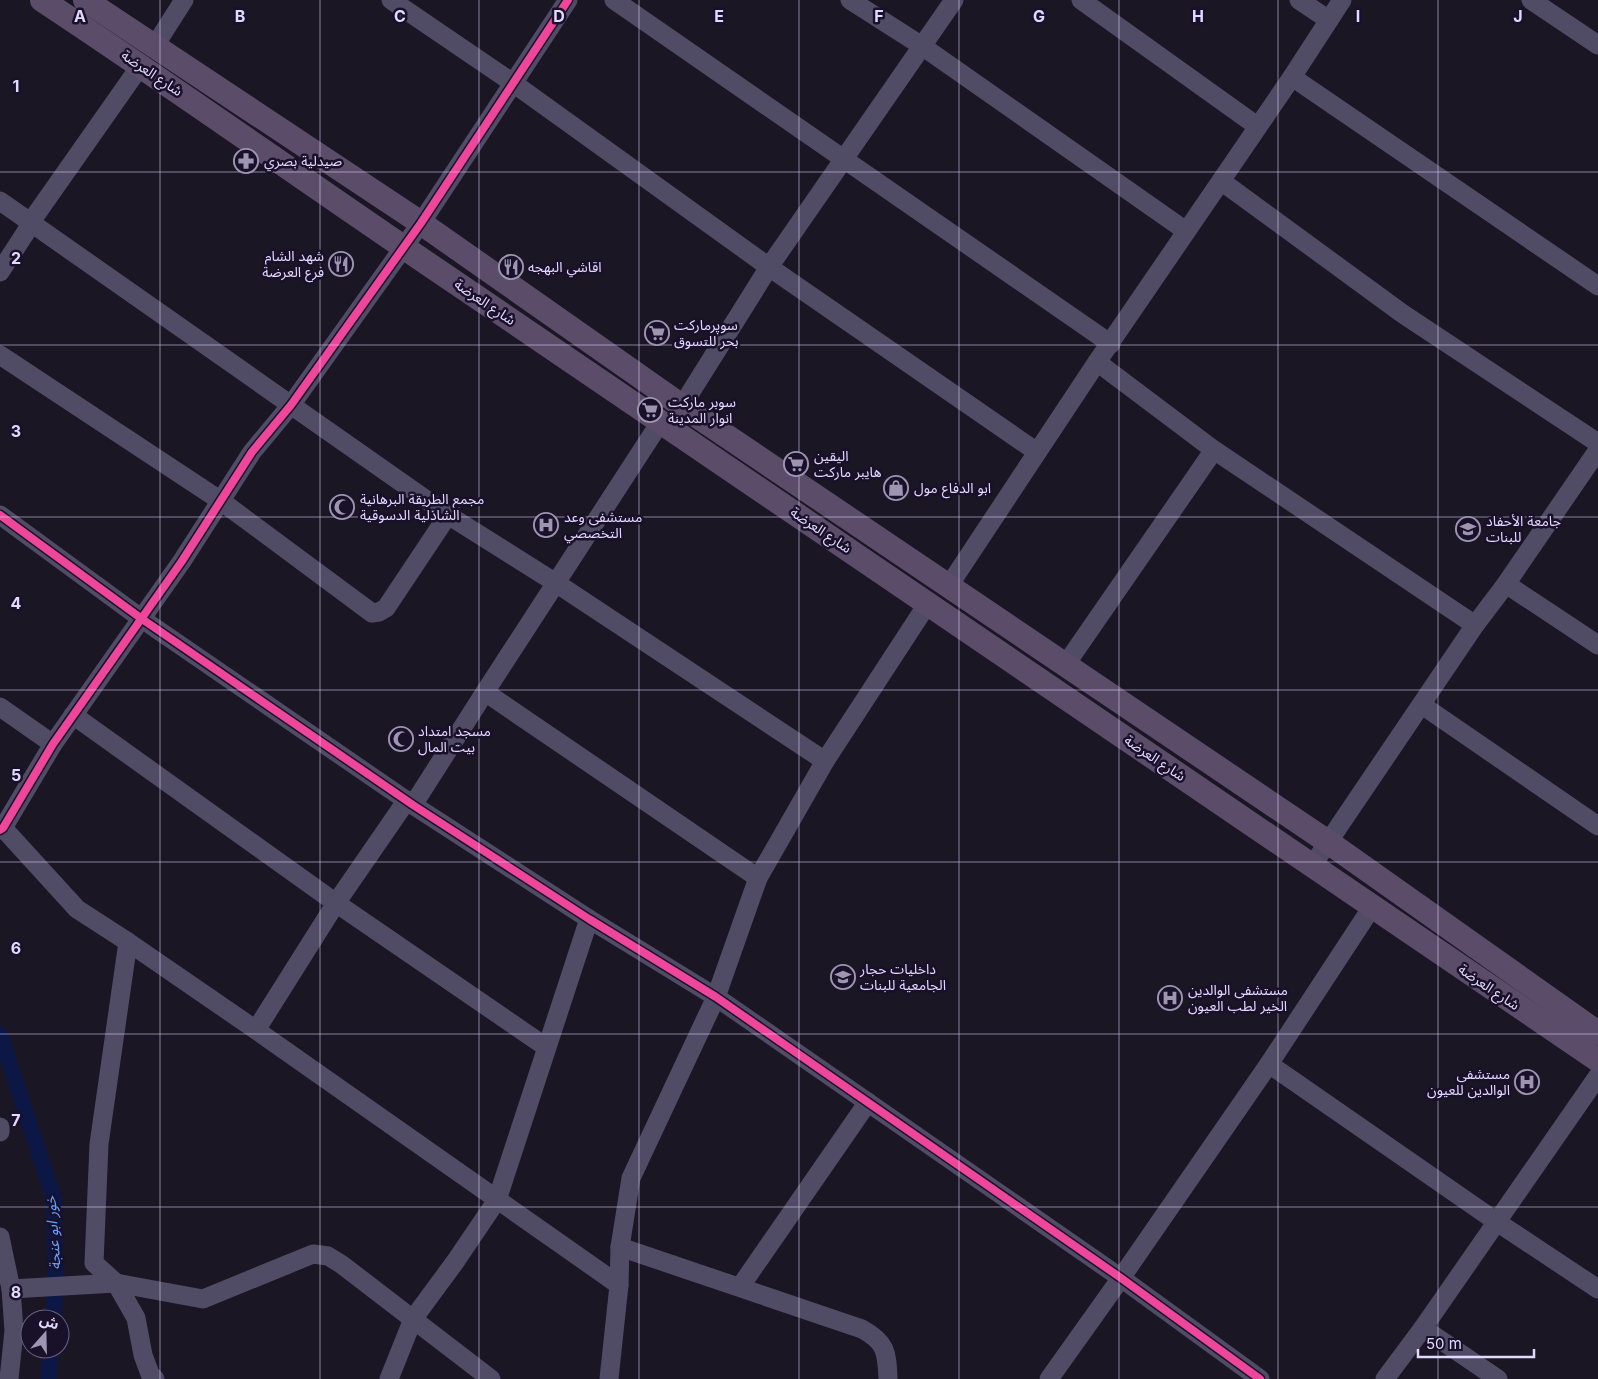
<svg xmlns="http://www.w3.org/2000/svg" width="1598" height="1379" font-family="Inter,'Noto Sans Arabic',sans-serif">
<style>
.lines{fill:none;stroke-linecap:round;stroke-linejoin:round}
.canal{stroke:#0c1746;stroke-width:16}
.minor{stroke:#514c65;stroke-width:19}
.major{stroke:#5b4c6a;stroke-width:24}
.cycleway-casing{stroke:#19102a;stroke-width:11}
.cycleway{stroke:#ed469a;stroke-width:8}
.grid{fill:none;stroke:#e3d9ff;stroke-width:1;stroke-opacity:0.55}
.labels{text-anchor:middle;stroke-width:5;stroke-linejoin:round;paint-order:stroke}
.street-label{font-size:14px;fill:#e3d9ff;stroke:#19102a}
.poi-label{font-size:14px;fill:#e3d9ff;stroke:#19102a;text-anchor:start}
.water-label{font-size:15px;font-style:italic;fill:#67a2ff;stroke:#19102a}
.grid-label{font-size:16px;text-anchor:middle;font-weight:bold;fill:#e3d9ff;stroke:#19102a;stroke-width:5;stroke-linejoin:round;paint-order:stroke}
</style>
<rect width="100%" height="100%" fill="#1b1624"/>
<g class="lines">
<!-- canal -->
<g class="canal">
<path d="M0,1034L54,1199L56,1286L53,1319"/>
<path d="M48,1379L51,1349"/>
</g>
<!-- minor -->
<g class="minor">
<path d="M391,0L513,83L769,267L1037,452"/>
<path d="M614,0L1111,344"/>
<path d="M850,0L922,46L1186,231"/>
<path d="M1081,0L1257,126"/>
<path d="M1299,0L1329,20"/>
<path d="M1531,0L1598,45"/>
<path d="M154,47L184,0"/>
<path d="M1292,77L1598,286"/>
<path d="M1221,181L1403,314L1598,443"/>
<path d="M0,201L448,515L556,583L825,761"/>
<path d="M0,272L26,232L30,223L141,65"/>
<path d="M0,355L221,501L372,613L379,612L386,608L448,515"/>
<path d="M1097,362L1214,450L1475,625"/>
<path d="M682,406L769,267L954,0"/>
<path d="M0,515L142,619L413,805L589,919L716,997L1121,1278L1260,1379"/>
<path d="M1506,584L1598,645"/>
<path d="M948,587L1097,362L1292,77L1342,0"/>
<path d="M1066,664L1214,450"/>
<path d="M485,692L758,878"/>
<path d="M1422,705L1598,826"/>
<path d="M0,707L53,744"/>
<path d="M73,715L336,903L546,1047"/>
<path d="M413,805L485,692L661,421"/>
<path d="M3,828L77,909L128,942L256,1030L619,1285"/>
<path d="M0,830L3,828L53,744L182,561L252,452L291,405L421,223L568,0"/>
<path d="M1312,866L1475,625L1506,584L1598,450"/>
<path d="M128,942L99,1144L94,1263L116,1283L136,1318L143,1355L150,1374L155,1379"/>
<path d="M256,1030L336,903L407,800"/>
<path d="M1269,1064L1497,1222L1598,1289"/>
<path d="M0,1127V1132"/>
<path d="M0,1237L11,1289L14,1331L9,1379"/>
<path d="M620,1247L862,1329C886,1342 887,1352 888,1379"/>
<path d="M740,1287L868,1102"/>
<path d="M11,1289L116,1283L203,1299L313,1254L328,1256L341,1264L491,1379"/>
<path d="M1423,1328L1498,1379"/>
<path d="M389,1379L413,1319L455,1262L497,1200L589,919"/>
<path d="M609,1379L619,1285L620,1247L631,1178L716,997L758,878L825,761L928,603"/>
<path d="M1049,1379L1121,1278L1269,1064L1372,907"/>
<path d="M1385,1379L1423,1328L1598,1076"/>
</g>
<!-- major -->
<g class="major">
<path d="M42,0C166,82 287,168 409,251C806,520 1201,792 1598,1060"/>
<path d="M85,0L421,223L682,406L1328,842L1598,1033"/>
</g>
<defs>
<g id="cycleway">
<path d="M0,515L142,619L413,805L589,919L716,997L1121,1278L1260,1379"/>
<path d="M0,830L3,828L53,744L182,561L252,452L291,405L421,223L568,0"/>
</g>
</defs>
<!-- cycleway casing -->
<use href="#cycleway" class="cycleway-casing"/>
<!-- cycleway -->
<use href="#cycleway" class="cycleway"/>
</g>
<!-- grid -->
<path class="grid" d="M160,0V1379M320,0V1379M479,0V1379M639,0V1379M799,0V1379M959,0V1379M1119,0V1379M1278,0V1379M1438,0V1379M0,172H1598M0,345H1598M0,517H1598M0,690H1598M0,862H1598M0,1034H1598M0,1207H1598"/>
<!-- icons -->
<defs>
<symbol id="pharmacy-ring" viewBox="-11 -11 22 22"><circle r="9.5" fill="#19102a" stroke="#9d95b2" stroke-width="1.5"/><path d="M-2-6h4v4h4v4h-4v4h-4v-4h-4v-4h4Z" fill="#9d95b2"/></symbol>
<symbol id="restaurant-ring" viewBox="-11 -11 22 22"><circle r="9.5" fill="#19102a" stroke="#9d95b2" stroke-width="1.5"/><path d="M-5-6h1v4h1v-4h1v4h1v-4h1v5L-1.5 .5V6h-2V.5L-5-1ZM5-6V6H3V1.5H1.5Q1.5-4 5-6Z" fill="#9d95b2"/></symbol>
<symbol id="supermarket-ring" viewBox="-11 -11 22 22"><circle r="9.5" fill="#19102a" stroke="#9d95b2" stroke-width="1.5"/><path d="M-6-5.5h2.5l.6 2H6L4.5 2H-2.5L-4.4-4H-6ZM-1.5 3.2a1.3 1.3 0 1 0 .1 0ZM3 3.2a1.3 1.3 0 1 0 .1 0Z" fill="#9d95b2"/></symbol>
<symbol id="shop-ring" viewBox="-11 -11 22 22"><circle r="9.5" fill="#19102a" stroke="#9d95b2" stroke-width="1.5"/><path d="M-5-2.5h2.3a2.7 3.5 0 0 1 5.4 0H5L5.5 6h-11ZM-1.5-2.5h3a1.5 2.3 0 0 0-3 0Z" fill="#9d95b2"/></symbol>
<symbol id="mosque-ring" viewBox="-11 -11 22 22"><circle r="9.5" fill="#19102a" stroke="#9d95b2" stroke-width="1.5"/><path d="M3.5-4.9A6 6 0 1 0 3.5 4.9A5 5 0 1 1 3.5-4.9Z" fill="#9d95b2"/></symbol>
<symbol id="hospital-ring" viewBox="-11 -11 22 22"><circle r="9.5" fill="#19102a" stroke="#9d95b2" stroke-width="1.5"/><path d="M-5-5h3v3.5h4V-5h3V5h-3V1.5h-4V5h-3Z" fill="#9d95b2"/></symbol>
<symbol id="university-ring" viewBox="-11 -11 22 22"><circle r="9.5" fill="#19102a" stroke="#9d95b2" stroke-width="1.5"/><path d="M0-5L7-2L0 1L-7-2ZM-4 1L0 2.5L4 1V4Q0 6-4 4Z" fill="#9d95b2"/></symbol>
</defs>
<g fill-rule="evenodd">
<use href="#pharmacy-ring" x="232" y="147" width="28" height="28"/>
<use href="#restaurant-ring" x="327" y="250" width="28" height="28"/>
<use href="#restaurant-ring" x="497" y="253" width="28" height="28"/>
<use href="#supermarket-ring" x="643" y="319" width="28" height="28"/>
<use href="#supermarket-ring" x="636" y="396" width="28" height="28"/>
<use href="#supermarket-ring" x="782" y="450" width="28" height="28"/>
<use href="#shop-ring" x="882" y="474" width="28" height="28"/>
<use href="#mosque-ring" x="328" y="493" width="28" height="28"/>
<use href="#hospital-ring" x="532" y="511" width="28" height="28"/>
<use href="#university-ring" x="1454" y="515" width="28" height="28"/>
<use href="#mosque-ring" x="387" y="725" width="28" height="28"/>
<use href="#university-ring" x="829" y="963" width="28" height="28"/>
<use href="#hospital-ring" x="1156" y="984" width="28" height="28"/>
<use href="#hospital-ring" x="1513" y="1068" width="28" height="28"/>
</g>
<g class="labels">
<!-- street labels -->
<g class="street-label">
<text transform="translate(152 73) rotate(34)" y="5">شارع العرضة</text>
<text transform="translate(485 302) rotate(34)" y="5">شارع العرضة</text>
<text transform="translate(821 530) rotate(34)" y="5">شارع العرضة</text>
<text transform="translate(1155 758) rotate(34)" y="5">شارع العرضة</text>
<text transform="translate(1489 987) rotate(34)" y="5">شارع العرضة</text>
</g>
<!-- poi labels -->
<g class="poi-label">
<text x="264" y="166">صيدلية بصري</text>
<text x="324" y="261" text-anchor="end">شهد الشام<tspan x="324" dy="16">فرع العرضة</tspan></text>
<text x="528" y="272">اقاشي البهجه</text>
<text x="674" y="330">سوپرمارکت<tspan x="674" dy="16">بحر للتسوق</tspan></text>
<text x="668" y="407">سوبر ماركت<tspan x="668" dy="16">انوار المدينة</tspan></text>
<text x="814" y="461">اليقين<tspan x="814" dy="16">هايبر ماركت</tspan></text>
<text x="914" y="493">ابو الدفاع مول</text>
<text x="360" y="504">مجمع الطريقة البرهانية<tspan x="360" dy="16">الشاذلية الدسوقية</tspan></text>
<text x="564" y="522">مستشفى وعد<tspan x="564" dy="16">التخصصي</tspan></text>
<text x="1486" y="526">جامعة الأحفاد<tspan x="1486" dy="16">للبنات</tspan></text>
<text x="418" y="736">مسجد امتداد<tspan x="418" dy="16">بيت المال</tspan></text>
<text x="860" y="974">داخليات حجار<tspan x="860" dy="16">الجامعية للبنات</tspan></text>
<text x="1188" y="995">مستشفى الوالدين<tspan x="1188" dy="16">الخير لطب العيون</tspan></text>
<text x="1510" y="1079" text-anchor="end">مستشفى<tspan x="1510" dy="16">الوالدين للعيون</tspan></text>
</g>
<!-- water labels -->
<g class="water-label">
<text transform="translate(53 1233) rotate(-94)" y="5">خور ابو عنجة</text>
</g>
</g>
<g class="grid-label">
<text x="80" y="22">A</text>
<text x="240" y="22">B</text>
<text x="400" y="22">C</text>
<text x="559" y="22">D</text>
<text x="719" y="22">E</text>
<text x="879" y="22">F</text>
<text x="1039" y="22">G</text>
<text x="1198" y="22">H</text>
<text x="1358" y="22">I</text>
<text x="1518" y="22">J</text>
<text x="16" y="92">1</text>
<text x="16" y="264">2</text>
<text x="16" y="437">3</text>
<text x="16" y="609">4</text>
<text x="16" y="781">5</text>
<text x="16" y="954">6</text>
<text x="16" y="1126">7</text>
<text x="16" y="1298">8</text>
</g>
<!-- north arrow -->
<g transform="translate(45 1334) rotate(20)"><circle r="24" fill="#19102a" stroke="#6a607f"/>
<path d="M0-4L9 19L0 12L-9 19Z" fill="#9d95b2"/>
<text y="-8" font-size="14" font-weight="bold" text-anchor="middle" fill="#e3d9ff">ش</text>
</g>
<!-- scale -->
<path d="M1418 1349v8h116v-8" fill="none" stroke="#e3d9ff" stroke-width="2.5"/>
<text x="1426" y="1349" font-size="15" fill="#e3d9ff" stroke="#19102a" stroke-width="4" paint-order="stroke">50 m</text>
</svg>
